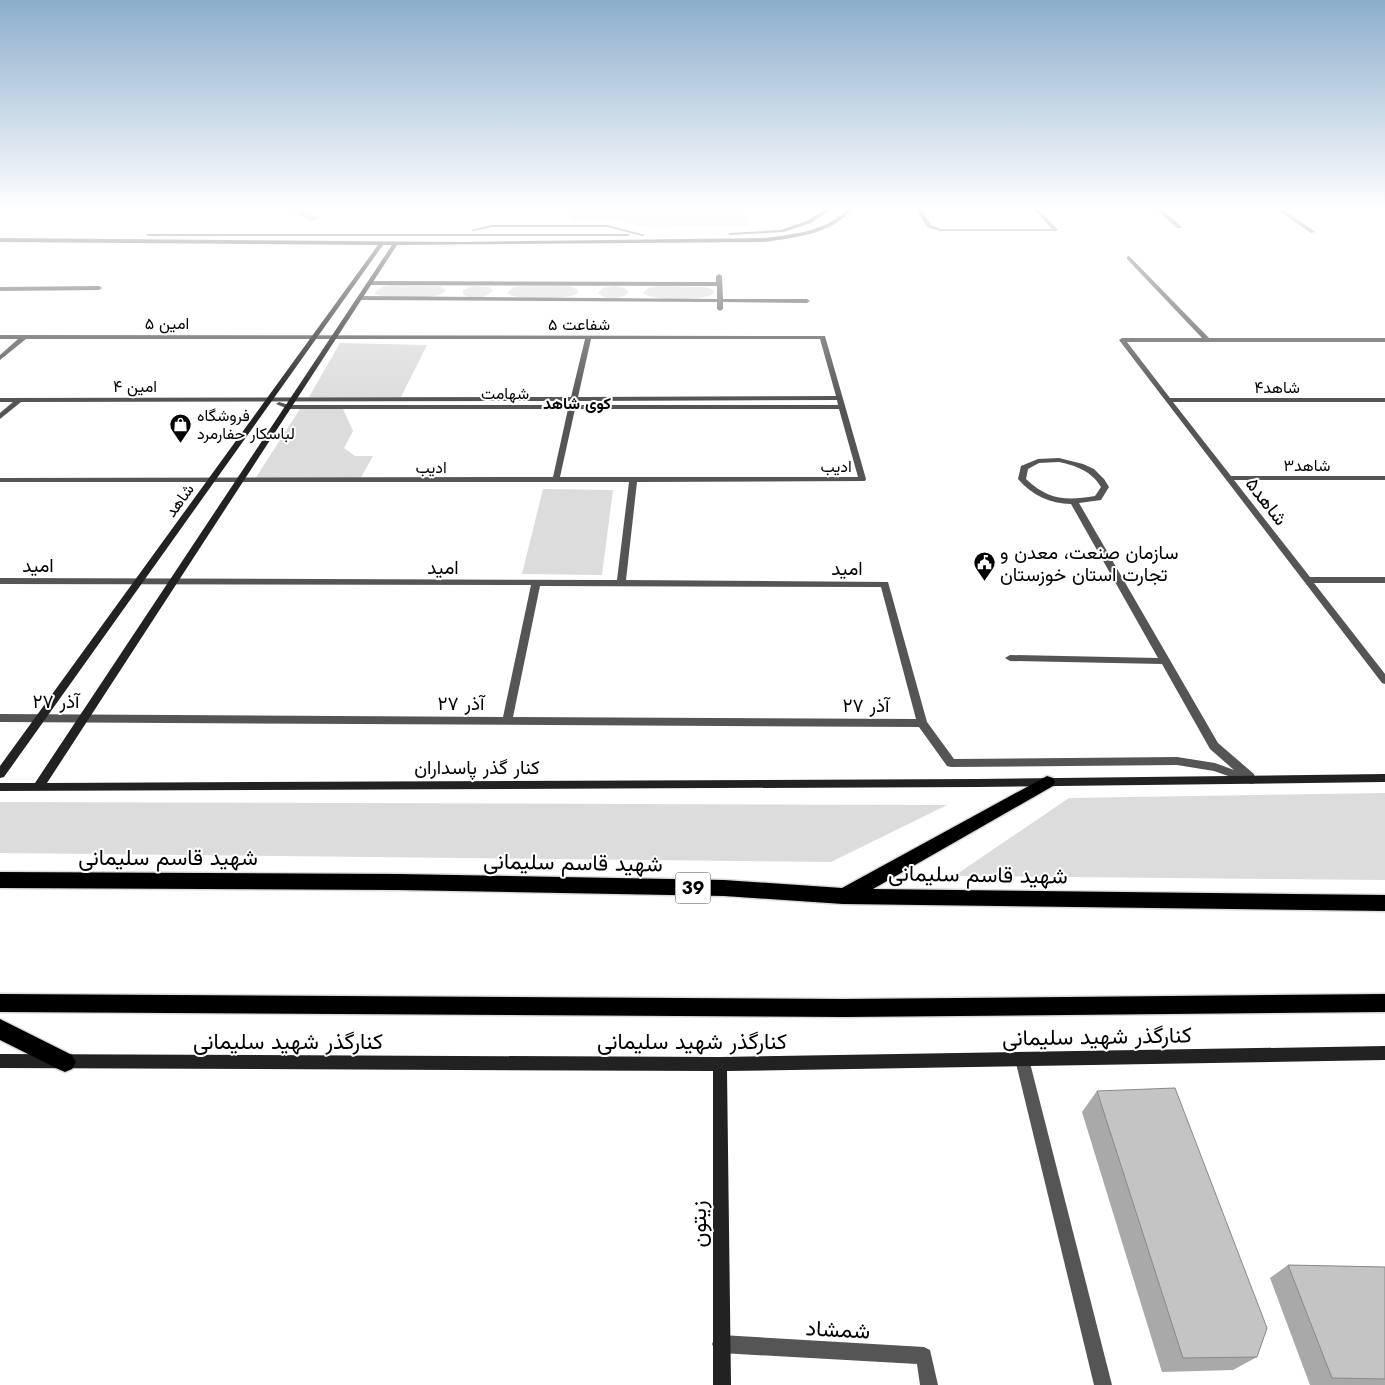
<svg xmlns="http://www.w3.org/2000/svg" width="1385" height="1385" font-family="Jost,Vazirmatn,sans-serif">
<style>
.green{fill:#dcdcdc}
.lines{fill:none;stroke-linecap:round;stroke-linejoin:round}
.canal{fill:#a3a3a3;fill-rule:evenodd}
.highway-casing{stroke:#dbdbdb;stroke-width:3}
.street{fill:#555;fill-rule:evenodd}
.secondary{fill:#222;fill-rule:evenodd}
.highway{fill:#000;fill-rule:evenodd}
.wall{fill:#a9a9a9}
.building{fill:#c4c4c4;stroke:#898989}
.labels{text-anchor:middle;stroke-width:4;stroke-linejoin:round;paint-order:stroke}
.far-street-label{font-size:16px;fill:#000;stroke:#fff}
.far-neighbourhood-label{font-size:16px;font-weight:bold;fill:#000;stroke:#fff}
.far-poi-label{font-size:16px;fill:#000;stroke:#fff;text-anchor:start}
.shield{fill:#fff;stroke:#4c4c4c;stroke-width:1}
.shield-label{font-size:18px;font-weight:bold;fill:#000}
.street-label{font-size:19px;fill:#000;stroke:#fff}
.poi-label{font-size:19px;fill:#000;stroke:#fff;text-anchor:start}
.near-street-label{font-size:22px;fill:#000;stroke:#fff}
</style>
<rect width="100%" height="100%" fill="#fff"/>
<!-- green -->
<g class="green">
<path d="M567,206H746L750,226L643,227L616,220H572V215H566Z"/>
<path d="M394,285L439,286L446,290C437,302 397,296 382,296L375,294V292L384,286Z"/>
<path d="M474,286L489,287L493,290C487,299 473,299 463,295V290Z"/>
<path d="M524,286H569L577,289L578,293C569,300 515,301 507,293L514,287Z"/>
<path d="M613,286L623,287L628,291V293C619,300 606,300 598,293L603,288Z"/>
<path d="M658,286L704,287L712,289L714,293C705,301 652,301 643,293L648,288Z"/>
<path d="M340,343L427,345L401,397H309Z"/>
<path d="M300,409H343L353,431L344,448L355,456H373L360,479H255Z"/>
<path d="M543,489L613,490L602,575L522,574Z"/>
<path d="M1385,793V880L954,876L1069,798Z"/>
<path d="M0,802L947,805L831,862L0,853Z"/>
</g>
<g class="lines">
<!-- canal -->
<path class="canal" d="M282,206H297L319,218L313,221L309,220Z"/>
<defs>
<g id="highway">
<path d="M1047,776L1053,778L1055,782L1053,786L873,889L1385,895V911L843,904L724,896L398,890L0,888V872L398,874L724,880L842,888Z"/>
<path d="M0,994L844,999L1385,994V1012L844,1017L0,1012Z"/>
<path d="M0,1019L72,1055L76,1062L72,1069L65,1072L58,1069L0,1040Z"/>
</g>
</defs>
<!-- highway casing -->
<use href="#highway" class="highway-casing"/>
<!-- street -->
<g class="street">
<path d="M914,206H919L931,225L941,229H1052L1031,206H1036L1058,230L1056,231H940L927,227Z"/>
<path d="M1152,206H1157L1181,226V228H1177Z"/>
<path d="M1272,206H1278L1315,232L1311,233Z"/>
<path d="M1129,256L1209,338H1385V342H1127L1170,398H1385V402H1173L1231,476H1385V480H1234L1310,577H1385V583H1314L1385,674V684L1382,683L1119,340L1122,338H1202L1127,259V257Z"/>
<path d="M719,274L722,276L723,299H807L810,301L807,303L723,302V309L720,311L717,309V302L360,300L357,298L360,296L717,299V286L370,285L367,283L370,281L716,282V276Z"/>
<path d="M0,287L99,286L102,288L99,290L0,291Z"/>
<path d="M0,335L825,336L866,479L865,481L637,482L626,580L888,582L927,722L954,759L1177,757L1215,763L1234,770L1210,749L1162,664L1010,661L1005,658L1010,655L1158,658L1071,504C1050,504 1032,495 1018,479L1021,466L1038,459L1059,458L1083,464L1094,469L1104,479L1109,487L1101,500L1079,503L1218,743L1254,774L1256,780L1255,783L1251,784L1214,771L1177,765L951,767L947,766L919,727L0,722V714L503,717L531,585L0,584V578L617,580L629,482H0V478L553,477L568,409H288L276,404L279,402L289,405H569L570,401L21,402L0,419V413L13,402H0V398L571,397L585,339H26L0,360V355L18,339H0ZM591,339H820L836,396L578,397ZM837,400L838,405H576L577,401ZM575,409H839L858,477H560ZM1059,462C1077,466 1091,471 1101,487L1095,496C1066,501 1048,500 1026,479L1028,469L1039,463ZM540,586L881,587L916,719L513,717Z"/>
<path d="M1022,1052L1027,1054L1029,1059L1112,1385H1094L1015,1059L1017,1054Z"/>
<path d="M721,1335L924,1347L930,1350L938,1385H920L917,1364L721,1353L715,1350L712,1344L715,1338Z"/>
</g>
<!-- secondary -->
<g class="secondary">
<path d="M827,206H831V210L811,223L783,232L730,235L728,234L730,233L781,230L807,221L827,208Z"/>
<path d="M850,206H855C834,234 797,237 765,242L397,245L47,783L977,779L1385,774V782L977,787L0,791V783H35L392,245H383L4,777L0,778V766L378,245L0,242V238L459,242L765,238C795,234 830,231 850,206Z"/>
<path d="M492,225H607L645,235L643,236L607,227H492L473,231L471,230Z"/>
<path d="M146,234H628L630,235L628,236H148Z"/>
<path d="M1385,1046V1060L727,1071L731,1385H713V1071L0,1068V1054L720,1057Z"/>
</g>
<!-- highway -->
<use href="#highway" class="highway"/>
</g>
<!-- wall -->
<g class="wall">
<path d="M1097,1091L1257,1357L1233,1370L1162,1372L1082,1112Z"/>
<path d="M1288,1265L1385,1267V1385H1310L1270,1278Z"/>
</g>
<!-- building -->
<g class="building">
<path d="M1175,1088L1267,1328L1257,1357L1183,1358L1097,1091Z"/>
<path d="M1288,1265L1385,1267V1379L1332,1378Z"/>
</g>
<!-- sky -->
<linearGradient id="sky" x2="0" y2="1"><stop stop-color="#8cadcc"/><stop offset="0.52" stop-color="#fff"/><stop offset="1" stop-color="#fff" stop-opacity="0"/></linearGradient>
<rect width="1385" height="400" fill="url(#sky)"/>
<!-- icons -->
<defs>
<symbol id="shop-pin" viewBox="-11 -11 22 30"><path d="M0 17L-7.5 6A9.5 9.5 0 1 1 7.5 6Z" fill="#000" stroke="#fff"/><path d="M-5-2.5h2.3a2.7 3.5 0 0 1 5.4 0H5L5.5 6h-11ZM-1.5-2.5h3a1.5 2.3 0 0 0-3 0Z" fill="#fff"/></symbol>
<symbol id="civic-pin" viewBox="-11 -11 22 30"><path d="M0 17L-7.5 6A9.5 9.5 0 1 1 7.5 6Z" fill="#000" stroke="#fff"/><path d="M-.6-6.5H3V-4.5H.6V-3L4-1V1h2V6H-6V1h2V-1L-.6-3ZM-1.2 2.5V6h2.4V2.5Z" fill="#fff"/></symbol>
</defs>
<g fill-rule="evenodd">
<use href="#shop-pin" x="168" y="412" width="25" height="34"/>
<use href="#civic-pin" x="972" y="550" width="25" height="34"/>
</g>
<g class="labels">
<!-- far-street labels -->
<g class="far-street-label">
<text x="167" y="329">امین ۵</text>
<text x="579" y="330">شفاعت ۵</text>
<text x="135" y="392">امین ۴</text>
<text x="1277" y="393">شاهد۴</text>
<text x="505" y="399">شهامت</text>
<text x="1307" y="471">شاهد۳</text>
<text x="836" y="472">ادیب</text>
<text x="431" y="473">ادیب</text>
<text transform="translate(179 500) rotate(-54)" y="6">شاهد</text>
</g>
<!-- far-neighbourhood labels -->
<g class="far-neighbourhood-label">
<text x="577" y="409">کوی شاهد</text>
</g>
<!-- far-poi labels -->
<g class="far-poi-label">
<text x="197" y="421">فروشگاه<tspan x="197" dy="18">لباسکار حفارمرد</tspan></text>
</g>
<!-- shield labels -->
<rect class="shield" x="675.5" y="872.5" width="35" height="31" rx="4"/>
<g class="shield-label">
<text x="693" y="894">39</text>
</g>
<!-- street labels -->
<g class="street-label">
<text transform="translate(1267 501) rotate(52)" y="7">شاهد۵</text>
<text x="38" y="572">امید</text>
<text x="443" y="574">امید</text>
<text x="847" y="575">امید</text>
<text x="56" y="708">آذر ۲۷</text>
<text x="461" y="710">آذر ۲۷</text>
<text x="866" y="712">آذر ۲۷</text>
<text x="477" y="774">کنار گذر پاسداران</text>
</g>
<!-- poi labels -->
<g class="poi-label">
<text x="1000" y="559">سازمان صنعت، معدن و<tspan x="1000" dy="22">تجارت استان خوزستان</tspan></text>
</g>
<!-- near-street labels -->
<g class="near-street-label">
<text x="168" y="865">شهید قاسم سلیمانی</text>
<text transform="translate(573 862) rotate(1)" y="8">شهید قاسم سلیمانی</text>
<text transform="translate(978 874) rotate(1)" y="8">شهید قاسم سلیمانی</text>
<text transform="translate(1097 1036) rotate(-1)" y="8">کنارگذر شهید سلیمانی</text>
<text x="288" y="1049">کنارگذر شهید سلیمانی</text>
<text x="692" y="1049">کنارگذر شهید سلیمانی</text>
<text transform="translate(698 1224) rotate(-90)" y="8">زیتون</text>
<text transform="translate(838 1329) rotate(3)" y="8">شمشاد</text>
</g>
</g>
</svg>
